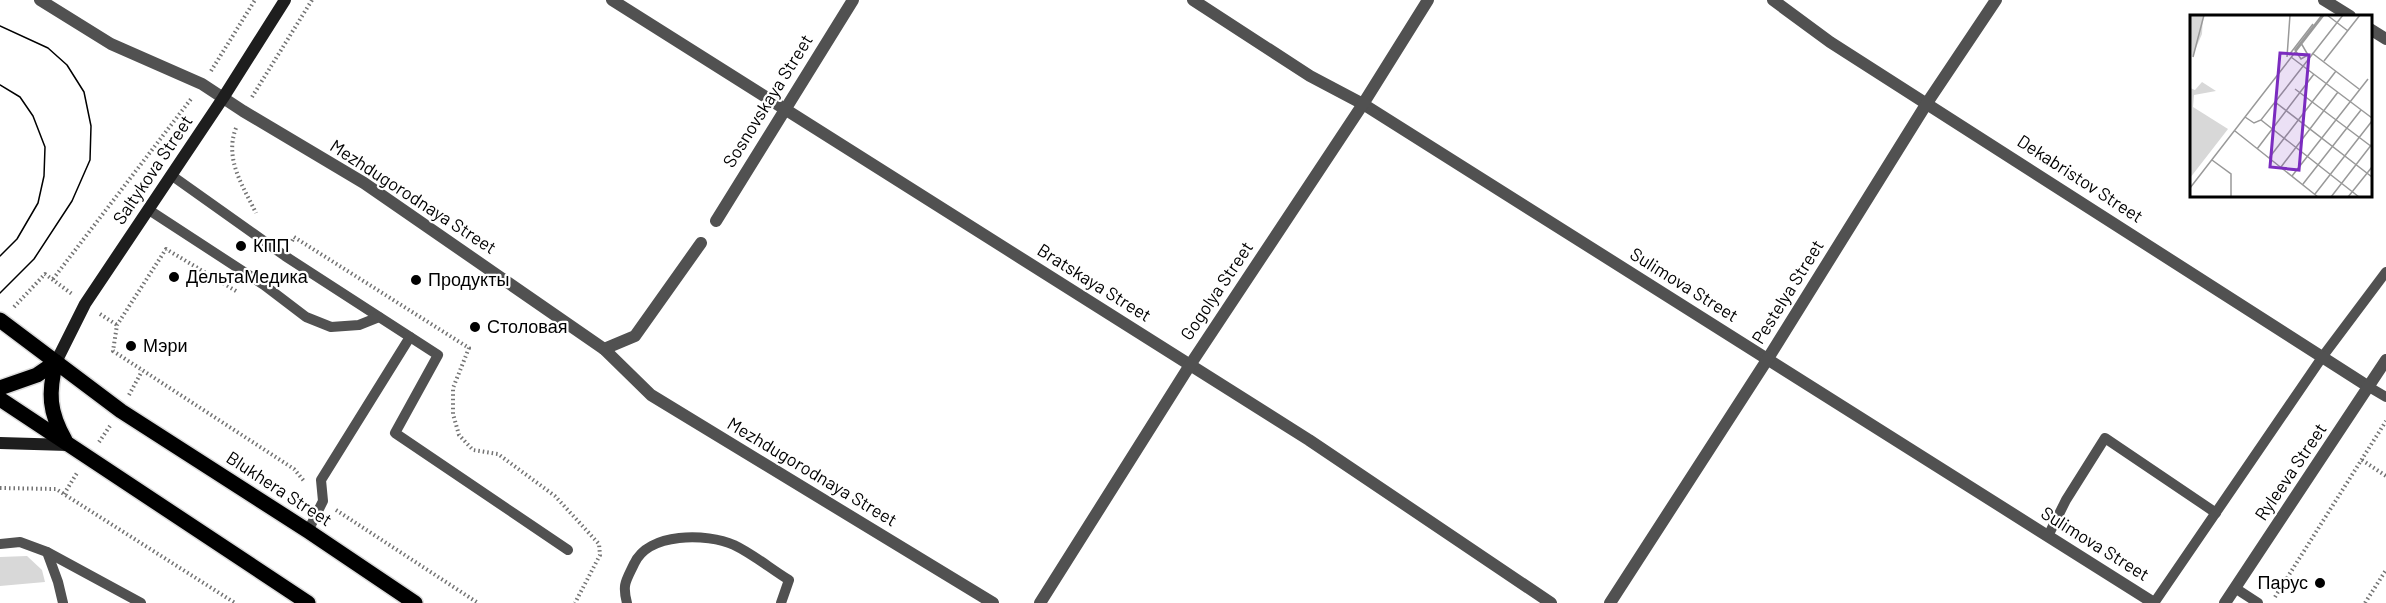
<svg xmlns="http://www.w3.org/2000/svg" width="2386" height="603" font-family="Barlow,sans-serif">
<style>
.green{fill:#d8d8d8}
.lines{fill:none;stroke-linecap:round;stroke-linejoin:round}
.primary-casing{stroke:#dbdbdb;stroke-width:18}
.path{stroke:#737373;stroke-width:4;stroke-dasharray:1.5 3;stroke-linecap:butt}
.service{stroke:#515151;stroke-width:10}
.minor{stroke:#515151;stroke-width:12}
.tertiary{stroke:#515151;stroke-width:12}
.secondary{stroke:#1e1e1e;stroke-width:12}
.primary{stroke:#000;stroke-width:15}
.tram{stroke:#000;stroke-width:1.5}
.poi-dot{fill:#000;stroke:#fff;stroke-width:2}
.labels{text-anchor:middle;stroke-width:4.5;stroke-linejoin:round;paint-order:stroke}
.street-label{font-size:18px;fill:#000;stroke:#fff}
.poi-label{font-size:18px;fill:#000;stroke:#fff;text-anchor:start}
.inset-road{fill:none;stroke:#999;stroke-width:1.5}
.view{fill:#7b2cbf;fill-opacity:0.15;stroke:#7b2cbf;stroke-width:3}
.inset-edge{fill:none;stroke:#000;stroke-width:3}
</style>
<rect width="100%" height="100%" fill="#fff"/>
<!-- green -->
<path class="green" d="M27,556L42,570L45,582L0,586V557Z"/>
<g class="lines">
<defs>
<g id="primary">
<path d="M0,320L121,411L308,531L415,603"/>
<path d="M56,362C48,393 49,412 65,440"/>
<path d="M0,388L37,375L56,362"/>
<path d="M0,399L308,603"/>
</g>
</defs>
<!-- primary casing -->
<use href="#primary" class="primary-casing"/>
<!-- path -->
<g class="path">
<path d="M211,71L255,0"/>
<path d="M252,97L312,0"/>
<path d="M236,128C224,159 243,186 256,213"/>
<path d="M292,241L294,237L469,348L453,388V414L459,435L473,450L498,454L555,496L599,544L600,555L575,603"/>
<path d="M53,279L191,99"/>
<path d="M236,291L166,249L117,325L113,351L294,469L304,481"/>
<path d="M14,307L45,274L72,294"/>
<path d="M100,314L117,325"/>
<path d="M129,395L142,371"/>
<path d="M99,442L110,426"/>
<path d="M2362,460L2386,476"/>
<path d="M0,488L56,489L235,603"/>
<path d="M64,494L77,473"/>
<path d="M336,510L478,603"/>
<path d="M2275,597L2386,421"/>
<path d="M2365,603L2386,570"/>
</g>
<!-- service -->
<g class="service">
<path d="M171,175L285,256L438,355L395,433L568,550"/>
<path d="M149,210L264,285L306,317L331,327L359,325L379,317"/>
<path d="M2369,387L2386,397"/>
<path d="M308,531L323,501L321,480L410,337"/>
<path d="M2048,536L2066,500L2105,438L2216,513"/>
<path d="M0,544L20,542L47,552L141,603"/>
<path d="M47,552L58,582L63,603"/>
<path d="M2235,588L2258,603"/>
<path d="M627,603C622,584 626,581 634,564C648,532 707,533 734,545C753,554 771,569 789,580L781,603"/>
<path d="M2154,603L2323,356L2386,272"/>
</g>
<!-- minor -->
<g class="minor">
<path d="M40,0L111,44L202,84L243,111L364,183L604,349L651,395L993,603"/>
<path d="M612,0L1309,440L1551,603"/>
<path d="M1193,0L1310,76L1363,104L2154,603"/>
<path d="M1773,0L1830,42L2369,387"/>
<path d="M2324,0L2350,16"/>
<path d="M2370,29L2386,39"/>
<path d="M716,221L853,0"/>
<path d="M604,349L635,336L701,243"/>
<path d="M1040,603L1190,365L1363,104L1428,0"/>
<path d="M1610,603L1767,360L1927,103L1996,0"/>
</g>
<!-- tertiary -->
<path class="tertiary" d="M2225,603L2386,360"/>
<!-- secondary -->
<g class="secondary">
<path d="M56,362L85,304L223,98L285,0"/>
<path d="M0,443L68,445"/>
</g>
<!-- primary -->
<use href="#primary" class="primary"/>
<!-- tram -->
<g class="tram">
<path d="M0,26L48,48L67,65L84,92L91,126L90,160L72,201L34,259L0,293"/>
<path d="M0,85L20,97L33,116L45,147L44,176L38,203L17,239L0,256"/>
</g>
</g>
<!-- markers -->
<g class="poi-dot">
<circle cx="241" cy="246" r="6"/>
<circle cx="174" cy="277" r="6"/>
<circle cx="416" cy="280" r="6"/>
<circle cx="475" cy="327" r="6"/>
<circle cx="131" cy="346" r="6"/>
<circle cx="2320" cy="583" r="6"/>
</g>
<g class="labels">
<!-- street labels -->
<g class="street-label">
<text transform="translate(768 101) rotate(-58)" y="6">Sosnovskaya Street</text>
<text transform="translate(153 170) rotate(-56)" y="6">Saltykova Street</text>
<text transform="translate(2080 179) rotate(33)" y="6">Dekabristov Street</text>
<text transform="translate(413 197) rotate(33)" y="6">Mezhdugorodnaya Street</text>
<text transform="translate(1094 283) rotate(32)" y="6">Bratskaya Street</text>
<text transform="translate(1684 285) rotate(32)" y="6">Sulimova Street</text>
<text transform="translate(1217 291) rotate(-56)" y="6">Gogolya Street</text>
<text transform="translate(1788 292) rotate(-58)" y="6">Pestelya Street</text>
<text transform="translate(812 472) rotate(31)" y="6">Mezhdugorodnaya Street</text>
<text transform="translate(2291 472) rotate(-56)" y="6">Ryleeva Street</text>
<text transform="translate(279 489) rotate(33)" y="6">Blukhera Street</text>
<text transform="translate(2095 544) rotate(32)" y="6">Sulimova Street</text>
</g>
<!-- poi labels -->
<g class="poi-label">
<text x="253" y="252">КПП</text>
<text x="186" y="283">ДельтаМедика</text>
<text x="428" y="286">Продукты</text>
<text x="487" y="333">Столовая</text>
<text x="143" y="352">Мэри</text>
<text x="2308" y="589" text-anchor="end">Парус</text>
</g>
</g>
<!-- overview -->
<g transform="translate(2190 15)">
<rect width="182" height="182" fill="#fff"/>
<path d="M0,0H13L12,19L2,42ZM12,67L26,76L4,80L3,92L38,114L0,163V73L5,75Z" fill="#d8d8d8"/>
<path class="inset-road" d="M132,0L105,35L111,44L118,40L111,28L133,0M137,0L158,16M122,38L169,74M99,40L123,9M3,42L14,0M97,42L100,0M101,42L182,103M134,46L170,0M105,74L182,132M85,87L182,162M55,102L64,108L71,105L153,0M71,105L169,182M45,116L128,182M67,134L124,59M79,143L146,56M22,145L41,159V182M91,152L148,77M102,161L178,64M113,169L171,95M0,173L134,0M125,179L182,106M141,182L182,129M158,182L182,152"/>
<path class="view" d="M90,38L119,40L109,155L80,152Z"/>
<rect width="182" height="182" class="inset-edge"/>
</g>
</svg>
